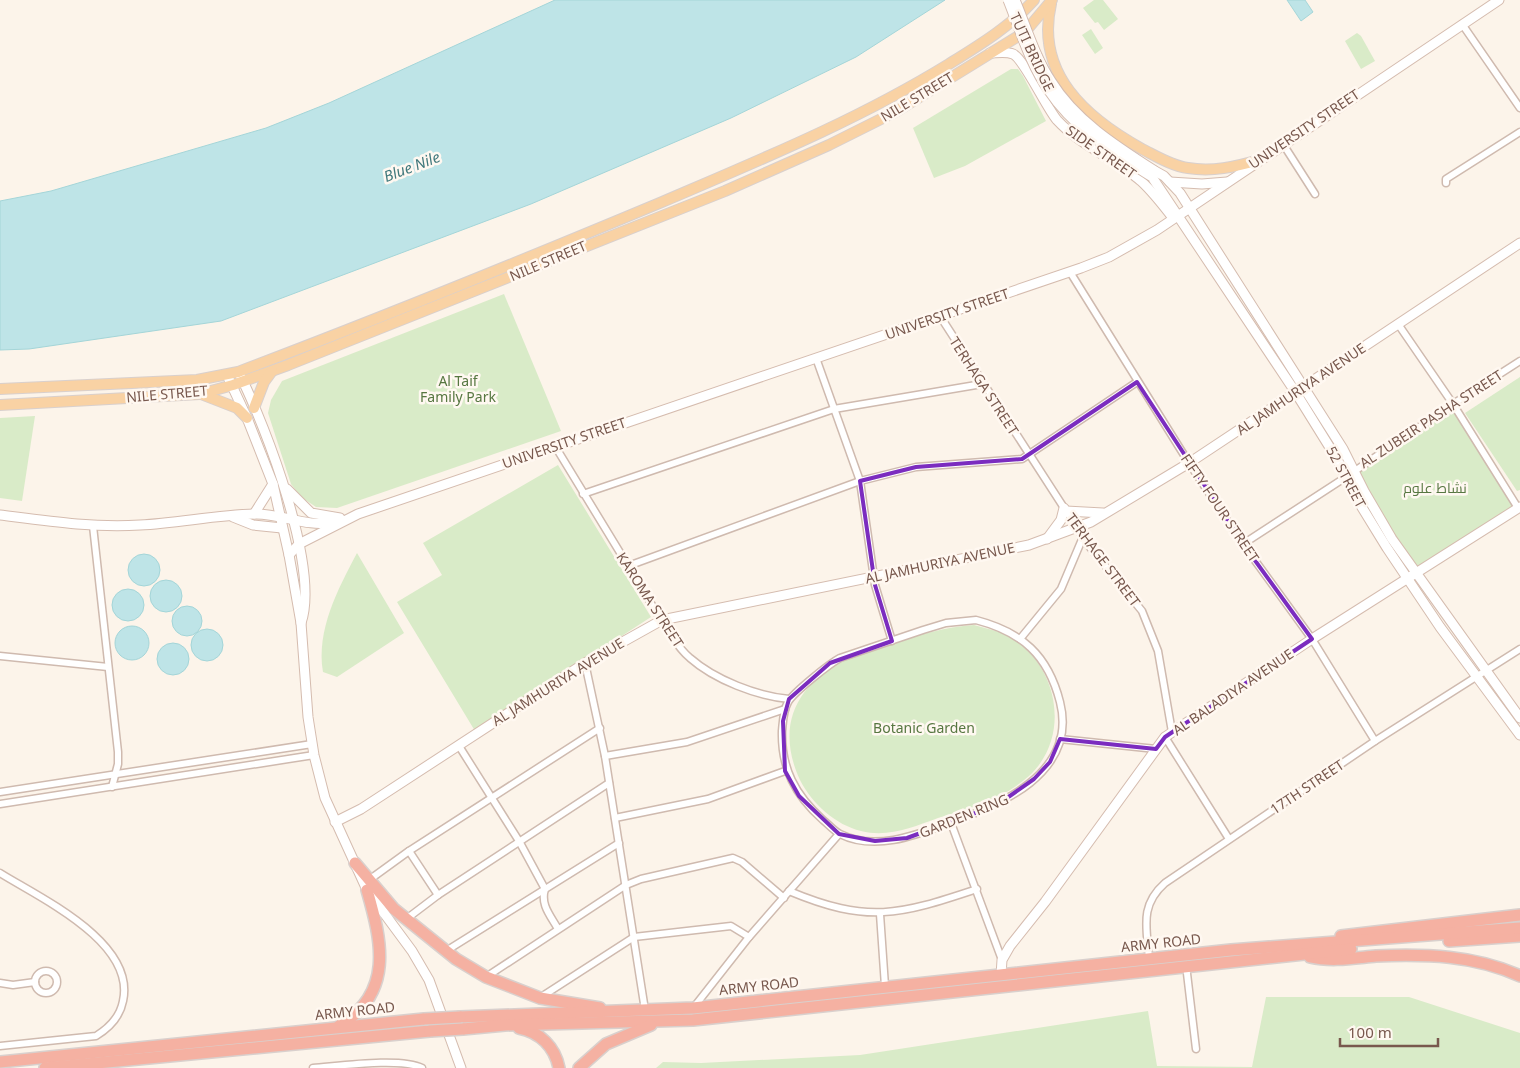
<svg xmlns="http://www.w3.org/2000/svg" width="1520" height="1068" font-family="'Noto Sans',Cairo,sans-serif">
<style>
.green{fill:#d9ebc8}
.water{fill:#bee4e7;stroke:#a4d5d8}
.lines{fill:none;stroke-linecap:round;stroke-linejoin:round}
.street-casing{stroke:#cfbaaf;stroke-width:9}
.secondary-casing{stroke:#d5bcaf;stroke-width:11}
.primary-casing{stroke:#d9d0cd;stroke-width:12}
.highway-casing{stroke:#d9d0cd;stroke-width:14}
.street{stroke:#fff;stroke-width:6}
.secondary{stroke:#fff;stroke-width:9}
.primary{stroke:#f9d2a4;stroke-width:10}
.highway{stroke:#f5b1a2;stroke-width:11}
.secondary-bridge-casing{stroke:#d5bcaf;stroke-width:11;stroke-linecap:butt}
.highway-bridge-casing{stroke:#d9d0cd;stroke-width:14;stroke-linecap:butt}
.secondary-bridge{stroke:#fff;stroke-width:9}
.highway-bridge{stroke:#f5b1a2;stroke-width:11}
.marked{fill:none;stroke:#7b2cbf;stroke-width:4;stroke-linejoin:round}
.labels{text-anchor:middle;stroke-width:5;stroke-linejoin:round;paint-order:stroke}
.street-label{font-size:14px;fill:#78584d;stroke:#fff8f1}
.park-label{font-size:14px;fill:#577741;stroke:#fff8f1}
.water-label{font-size:15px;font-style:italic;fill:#40787c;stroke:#fff8f1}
</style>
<rect width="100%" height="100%" fill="#fcf4ea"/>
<!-- green -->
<g class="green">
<path d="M1094,0H1103L1118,19L1104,30L1098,22L1095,23L1083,8Z"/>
<path d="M1091,29L1103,48L1095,54L1082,35Z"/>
<path d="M1357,33L1361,36L1375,61L1361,69L1345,41Z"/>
<path d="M1011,69H1018L1023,76L1046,121L965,166L934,178L913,128Z"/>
<path d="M504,294L561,431L337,508L316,507L301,497L291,484L268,413L271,400L282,381Z"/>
<path d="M1520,377V490L1517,491L1465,413Z"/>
<path d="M1453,407L1514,509L1415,569L1357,471Z"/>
<path d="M35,416L22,501L0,498V418Z"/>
<path d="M558,465L651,617L475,731L397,602L442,575L423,543Z"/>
<path d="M357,553L404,633L337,677L323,672C316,630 338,589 357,553Z"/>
<path d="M974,625C988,629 1005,632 1017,641C1059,672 1070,738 1029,776C1003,799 971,808 938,818C913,827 888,838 861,831C836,825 812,804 800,780C775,726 796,684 847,659C860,652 876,649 890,644C918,635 945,627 974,625Z"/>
<path d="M1266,997H1409L1520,1033V1068H656L663,1062L701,1063L860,1055L1148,1011L1157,1066L1252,1067Z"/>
</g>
<!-- water -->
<g class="water">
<path d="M555,0H945L856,57L731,118L531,204L221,321L29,349L0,350V201L51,191L266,128L329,103Z"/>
<path d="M1287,0H1305L1313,12L1301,21Z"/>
<circle cx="144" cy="570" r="16"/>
<circle cx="166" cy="596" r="16"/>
<circle cx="128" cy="605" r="16"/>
<circle cx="187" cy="621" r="15"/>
<circle cx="132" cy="643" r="17"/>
<circle cx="207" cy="645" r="16"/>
<circle cx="173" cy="659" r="16"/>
</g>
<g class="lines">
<defs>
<g id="street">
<path d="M1462,24L1520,108"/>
<path d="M1283,144L1315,194"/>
<path d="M1446,183V179L1520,132"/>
<path d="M1070,272L1189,463L1243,544L1312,639L1375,741"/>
<path d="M940,316L1088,545L1142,611L1158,651L1172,732"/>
<path d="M1398,324L1453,404L1518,508"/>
<path d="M816,358L860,481L875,585L892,641"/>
<path d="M555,446L666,628C673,638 680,650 690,658C715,680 757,696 789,699"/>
<path d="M583,494L834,409L982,384"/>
<path d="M93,526L118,752V764L112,787"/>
<path d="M1243,544L1346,477L1453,404L1520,361"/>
<path d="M628,566L860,481L916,467L1022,459L1137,382"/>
<path d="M976,620C1022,632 1048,655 1060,702C1078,773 1000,806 946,824C914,836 874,851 840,834C834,831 828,824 823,820C795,795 781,768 782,731C783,721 783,711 788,702C794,692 829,664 840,658L923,630L946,623Z"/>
<path d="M1020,639L1061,589L1083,537"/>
<path d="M0,656L108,667"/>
<path d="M585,663L605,756L645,1010"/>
<path d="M1165,737L1229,839"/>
<path d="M1060,739L1156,749"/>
<path d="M459,746L519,841L545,889C540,905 551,916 558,929"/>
<path d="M605,756L687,742L785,709"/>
<path d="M0,792L312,744"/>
<path d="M0,804L314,755"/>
<path d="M615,818L708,799L785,771"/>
<path d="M951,823L1002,960"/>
<path d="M409,851L438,895"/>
<path d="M0,873C40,898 136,942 123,1001C120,1017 109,1028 96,1036L0,1046"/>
<path d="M369,880L409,851L600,728"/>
<path d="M789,891C868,924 899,915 977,889"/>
<path d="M880,914L885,986"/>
<path d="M405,920L438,895L609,783"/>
<path d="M446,951L619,843"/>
<path d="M1149,959C1147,928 1139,906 1165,883L1375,741L1520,649"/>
<path d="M1186,965L1196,1049"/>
<circle cx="46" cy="982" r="11"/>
<path d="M486,977L626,885L641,879L733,858L742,862L784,898"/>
<path d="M0,983L13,985L35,982"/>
<path d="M541,997L634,937L731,926L749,937"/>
<path d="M694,1007L749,937L839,834"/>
<path d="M313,1068C339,1066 401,1057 422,1068"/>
</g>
<g id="secondary">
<path d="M990,53C996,53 1006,51 1013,54C1024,59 1046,107 1057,120C1081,146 1114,158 1141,181C1153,192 1163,205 1173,218"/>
<path d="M1155,171L1164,176L1180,193L1343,449L1364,491L1392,539L1520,718"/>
<path d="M1152,177L1296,393L1337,459L1355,496L1387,548L1440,627L1520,735"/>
<path d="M1170,182L1202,184L1227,182"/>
<path d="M227,375L247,418L273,484L289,555L301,623L308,717L314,755L325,798L367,890L412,951L429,980L461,1068"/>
<path d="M240,375C266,427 320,568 301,623"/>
<path d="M287,489L311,513L340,518"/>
<path d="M1066,511L1103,513"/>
<path d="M254,514L273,484"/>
<path d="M0,515C47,521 93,528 140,525C178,523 216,515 254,514C281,513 307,528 333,522"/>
<path d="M233,517L253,525L282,528"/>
<path d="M1047,539L1061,520L1064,508"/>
<path d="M289,555L299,544L358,514L1081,268L1109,257L1157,230L1499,0"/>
<path d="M335,822L361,809L585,663L662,620L1029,545L1091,522L1189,463L1520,243"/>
<path d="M1001,975L1002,960L1010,946L1045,902L1165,737L1312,639L1520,507"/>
</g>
<g id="primary">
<path d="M1051,4C1035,74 1086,118 1142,149C1156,156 1172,166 1188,168C1212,172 1235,167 1259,160"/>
<path d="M0,389L197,380L238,372C381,318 521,261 662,202C760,160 858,120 949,64C978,46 1011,26 1034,0"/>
<path d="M201,394L237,408L247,418"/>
<path d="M0,405L200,394L233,385L288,365L725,191L829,145L897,111L1025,32L1052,0"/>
<path d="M254,408L264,382L272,371"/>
</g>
<g id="highway">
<path d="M355,863L394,909L456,959L486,977L540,998L600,1008"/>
<path d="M1341,936L1520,915"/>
<path d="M1449,941L1520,936"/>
<path d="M1310,957C1332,962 1354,958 1376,956C1426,954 1474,955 1520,976"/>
<path d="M460,1017L693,1008L1231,950L1520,928"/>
<path d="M339,1026C394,993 382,942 367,890"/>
<path d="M519,1028C540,1032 555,1047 559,1068"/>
<path d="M463,1029L505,1025L693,1020L1351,949"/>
<path d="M0,1062L424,1019"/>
<path d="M45,1068L430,1031"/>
<path d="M579,1068L606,1044L651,1025"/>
</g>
</defs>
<!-- street casing -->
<use href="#street" class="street-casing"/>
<!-- secondary casing -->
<use href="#secondary" class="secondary-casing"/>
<!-- primary casing -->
<use href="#primary" class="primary-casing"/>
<!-- highway casing -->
<use href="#highway" class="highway-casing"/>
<!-- street -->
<use href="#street" class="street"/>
<!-- secondary -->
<use href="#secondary" class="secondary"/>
<!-- primary -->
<use href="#primary" class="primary"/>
<!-- highway -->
<use href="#highway" class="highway"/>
<defs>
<g id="secondary-bridge">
<path d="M1008,0C1020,30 1030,64 1049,91C1074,129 1115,153 1152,177"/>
<path d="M1015,0C1026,26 1035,57 1051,81C1075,120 1116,146 1155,171"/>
</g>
<g id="highway-bridge">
<path d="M424,1019L460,1017"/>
<path d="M430,1031L463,1029"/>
</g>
</defs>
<!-- secondary-bridge casing -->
<use href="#secondary-bridge" class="secondary-bridge-casing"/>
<!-- highway-bridge casing -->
<use href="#highway-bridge" class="highway-bridge-casing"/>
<!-- secondary-bridge -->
<use href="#secondary-bridge" class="secondary-bridge"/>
<!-- highway-bridge -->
<use href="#highway-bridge" class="highway-bridge"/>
</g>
<!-- marked area -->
<path class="marked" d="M1137,382L1243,544L1312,639L1165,737L1156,749L1060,739L1050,762L1034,779L997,805L907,838L875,841L839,834L799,796L785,771L783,721L789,699L830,663L892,641L875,585L860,481L916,467L1022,459Z"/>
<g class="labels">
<!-- street labels -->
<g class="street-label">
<text transform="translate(1032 52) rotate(65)" y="5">TUTI BRIDGE</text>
<text transform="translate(917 97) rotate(-31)" y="5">NILE STREET</text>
<text transform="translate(1304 129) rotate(-34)" y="5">UNIVERSITY STREET</text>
<text transform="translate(1101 152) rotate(35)" y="5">SIDE STREET</text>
<text transform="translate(548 261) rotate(-23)" y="5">NILE STREET</text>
<text transform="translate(947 314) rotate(-19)" y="5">UNIVERSITY STREET</text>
<text transform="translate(984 386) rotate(57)" y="5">TERHAGA STREET</text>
<text transform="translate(1301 389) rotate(-34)" y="5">AL JAMHURIYA AVENUE</text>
<text transform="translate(167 394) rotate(-5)" y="5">NILE STREET</text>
<text transform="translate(1431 419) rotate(-33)" y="5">AL ZUBEIR PASHA STREET</text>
<text transform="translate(564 443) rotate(-19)" y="5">UNIVERSITY STREET</text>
<text transform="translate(1346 477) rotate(62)" y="5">52 STREET</text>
<text transform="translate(1220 508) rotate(56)" y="5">FIFTY FOUR STREET</text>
<text transform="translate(1103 560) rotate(53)" y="5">TERHAGE STREET</text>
<text transform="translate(940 563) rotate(-12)" y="5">AL JAMHURIYA AVENUE</text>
<text transform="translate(650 600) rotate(57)" y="5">KAROMA STREET</text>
<text transform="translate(558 682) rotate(-32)" y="5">AL JAMHURIYA AVENUE</text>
<text transform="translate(1233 692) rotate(-34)" y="5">AL BALADIYA AVENUE</text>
<text transform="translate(1307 787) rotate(-34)" y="5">17TH STREET</text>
<text transform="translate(964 816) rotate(-22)" y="5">GARDEN RING</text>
<text transform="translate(1161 943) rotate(-6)" y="5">ARMY ROAD</text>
<text transform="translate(759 986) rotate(-6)" y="5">ARMY ROAD</text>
<text transform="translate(355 1011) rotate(-6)" y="5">ARMY ROAD</text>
</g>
<!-- park labels -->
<g class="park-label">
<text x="458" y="386">Al Taif<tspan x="458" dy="16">Family Park</tspan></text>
<text x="1435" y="493">نشاط علوم</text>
<text x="924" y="733">Botanic Garden</text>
</g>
<!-- water labels -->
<g class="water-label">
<text transform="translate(412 167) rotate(-21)" y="5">Blue Nile</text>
</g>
</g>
<!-- scale -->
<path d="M1340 1038v8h98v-8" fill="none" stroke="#78584d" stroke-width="2.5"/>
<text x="1348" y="1038" font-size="15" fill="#78584d" stroke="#fff8f1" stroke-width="4" paint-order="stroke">100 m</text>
</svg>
